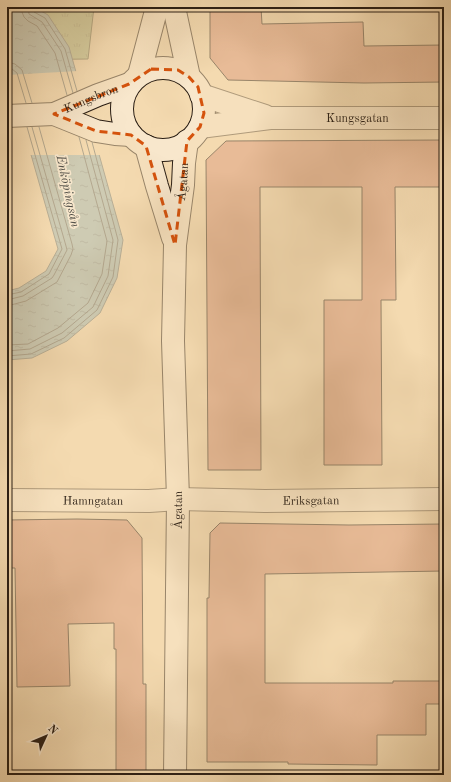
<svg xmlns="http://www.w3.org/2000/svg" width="451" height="782" font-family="'Old Standard TT',serif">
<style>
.grass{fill:url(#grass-tufts);stroke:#707051}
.water{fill:url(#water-ripples);stroke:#717a76}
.pier{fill:#f4dab0}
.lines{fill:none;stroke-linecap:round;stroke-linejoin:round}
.shore{stroke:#666b66;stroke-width:1}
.building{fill:#d99478;stroke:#2a1e14}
.street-casing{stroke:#5c4d3b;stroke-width:24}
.secondary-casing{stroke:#2a1e14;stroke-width:24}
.street{stroke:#f8e7cc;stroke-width:22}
.secondary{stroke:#f8e7cc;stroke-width:22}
.marked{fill:none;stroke:#d5530d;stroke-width:3;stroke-dasharray:8 5;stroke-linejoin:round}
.labels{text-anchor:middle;stroke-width:3.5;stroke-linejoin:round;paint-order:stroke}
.street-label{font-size:12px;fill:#2a1e14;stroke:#f8e7cc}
.water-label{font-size:13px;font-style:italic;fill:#4e4c45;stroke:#f8e7cc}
</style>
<defs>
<pattern id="grass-tufts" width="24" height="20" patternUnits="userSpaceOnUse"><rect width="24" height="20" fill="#b7c18e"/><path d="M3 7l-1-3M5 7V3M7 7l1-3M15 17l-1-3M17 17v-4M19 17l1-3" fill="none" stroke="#9ea57a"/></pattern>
<pattern id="water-ripples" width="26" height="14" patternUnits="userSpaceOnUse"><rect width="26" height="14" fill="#a1b8b7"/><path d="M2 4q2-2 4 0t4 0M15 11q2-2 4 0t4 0" fill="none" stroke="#839594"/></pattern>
</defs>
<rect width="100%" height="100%" fill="#f4dab0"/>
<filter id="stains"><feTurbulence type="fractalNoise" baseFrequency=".005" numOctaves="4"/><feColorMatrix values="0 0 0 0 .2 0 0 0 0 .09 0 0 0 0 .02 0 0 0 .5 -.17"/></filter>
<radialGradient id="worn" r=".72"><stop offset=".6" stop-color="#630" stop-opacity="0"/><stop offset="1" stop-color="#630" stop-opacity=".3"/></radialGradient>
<!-- grass -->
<path class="grass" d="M7,7H94L88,59L7,60Z"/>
<!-- water -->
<path class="water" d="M7,7H34L48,15L69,47L123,240L117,278L100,313L67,341L32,358L7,360V291L19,288L46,271L58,249L7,71Z"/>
<!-- pier -->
<path class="pier" d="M78,71L101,155H29L7,78V75Z"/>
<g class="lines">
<!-- shore -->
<g class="shore">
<path d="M21,7L22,12L24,17L28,21L37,26L55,53L67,95"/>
<path d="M28,7L29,14L42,22L61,51L73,93"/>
<path d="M33,7L34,12L45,18L65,49L77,91"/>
<path d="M7,62L15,64L22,70L32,103"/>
<path d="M7,68L12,69L17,73L26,103"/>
<path d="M7,295L21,292L49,274L62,249L27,127"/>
<path d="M7,300L23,296L52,278L54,275L67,250L66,246L32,127"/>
<path d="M7,306L26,301L57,282L71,255L73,249L72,244L39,127"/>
<path d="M7,345L28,344L58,328L88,303L102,274L107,241L79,137"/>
<path d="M7,351L30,349L62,333L93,307L108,276L113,240L86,140"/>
<path d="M7,356L31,354L64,338L97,310L113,277L118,240L92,142"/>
</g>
</g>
<!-- building -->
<g class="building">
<path d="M210,7H261L262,24L363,22L364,46L444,45V82L364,83L228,80L210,58Z"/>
<path d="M444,140V187H395L396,300H381L382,465H324V300H362V187H260L261,470H208L206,160L226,141Z"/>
<path d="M77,519L127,520L142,538L143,684H146V775H116V649H114V623L68,624L70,686L17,687L15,568H7V520Z"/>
<path d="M220,523L349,525L444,524V571L265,574V683H393V681H444V704H426V735H377V765L288,764V762H207V598H209L210,533Z"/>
</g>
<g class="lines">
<defs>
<g id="street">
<path d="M201,95L265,116"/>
<path id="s1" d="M200,127L270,118H444"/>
<path id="s2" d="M7,500L149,501L178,499L265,501L444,499"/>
</g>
<g id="secondary">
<path d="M174,7L189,77"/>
<circle cx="163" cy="109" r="41"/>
<path d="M139,75L157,7"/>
<path d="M54,114L96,131L115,134L131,135"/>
<path id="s3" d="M7,116L54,114L98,95L129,84"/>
<path d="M146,146L157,186L173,238"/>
<path id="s4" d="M175,775L178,499L173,341L175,245L183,185L184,163L187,141"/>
</g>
</defs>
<!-- street casing -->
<use href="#street" class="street-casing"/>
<!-- secondary casing -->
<use href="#secondary" class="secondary-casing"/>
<!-- street -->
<use href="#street" class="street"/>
<!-- secondary -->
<use href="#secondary" class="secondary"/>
</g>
<!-- marked area -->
<path d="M0 0H451V782H0ZM151,69L178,70L189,77L198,87L204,113L200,127L187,141L175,245L146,146L131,135L96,131L54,114L129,84Z" fill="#f4dab0" fill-opacity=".55" fill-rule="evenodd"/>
<path class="marked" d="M151,69L178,70L189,77L198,87L204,113L200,127L187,141L175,245L146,146L131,135L96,131L54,114L129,84Z"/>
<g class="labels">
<!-- street labels -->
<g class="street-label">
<text dy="4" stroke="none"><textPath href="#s3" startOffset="87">Kungsbron</textPath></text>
<text dy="4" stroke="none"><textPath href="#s1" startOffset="158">Kungsgatan</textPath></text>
<text dy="4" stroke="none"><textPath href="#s4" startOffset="594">Ågatan</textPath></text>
<text dy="4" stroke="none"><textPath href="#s2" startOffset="86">Hamngatan</textPath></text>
<text dy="4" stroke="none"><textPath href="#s2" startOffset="304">Eriksgatan</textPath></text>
<text dy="4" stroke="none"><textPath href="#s4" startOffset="265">Ågatan</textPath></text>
</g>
<!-- water labels -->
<g class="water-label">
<text transform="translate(69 191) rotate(78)" y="5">Enköpingsån</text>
</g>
</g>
<!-- margin -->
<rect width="451" height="782" fill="none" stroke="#f4dab0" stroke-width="24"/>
<rect x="8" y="8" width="435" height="766" fill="none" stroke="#2a1e14" stroke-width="2"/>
<rect x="12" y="12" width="427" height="758" fill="none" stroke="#2a1e14"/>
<!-- north arrow -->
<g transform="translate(46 736) rotate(46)" stroke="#f8e7cc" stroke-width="3" paint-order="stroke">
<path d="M0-3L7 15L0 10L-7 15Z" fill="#2a1e14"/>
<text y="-6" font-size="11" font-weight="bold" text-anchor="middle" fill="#2a1e14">N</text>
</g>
<rect width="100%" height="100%" filter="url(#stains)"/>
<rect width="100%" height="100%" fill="url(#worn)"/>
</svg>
